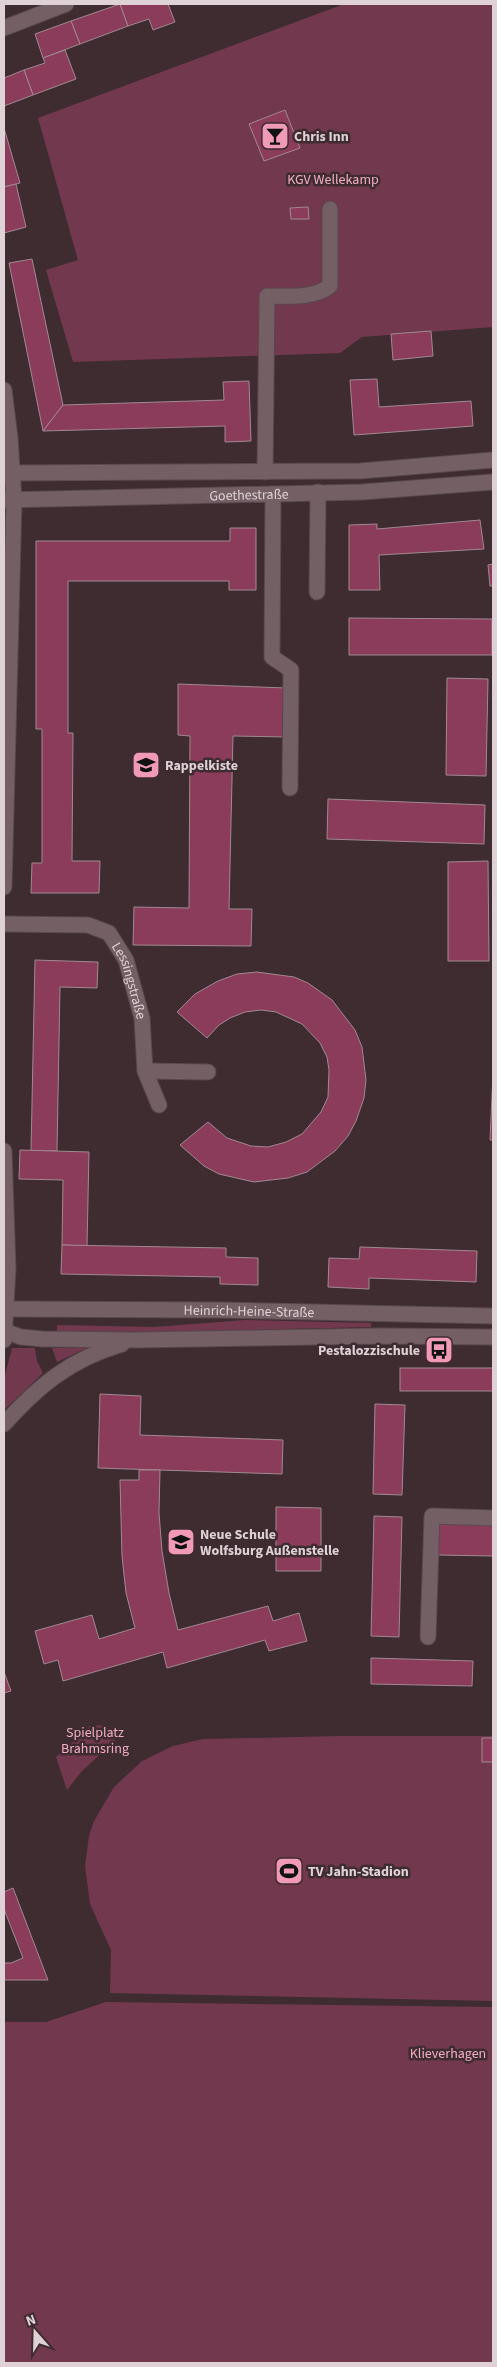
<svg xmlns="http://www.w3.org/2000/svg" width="497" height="2367" font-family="'Source Sans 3',sans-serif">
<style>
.green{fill:#72384e}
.building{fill:#8c3c5b;stroke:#a08990}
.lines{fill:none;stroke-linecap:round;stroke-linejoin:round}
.minor-casing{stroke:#58494e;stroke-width:17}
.minor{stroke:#745f65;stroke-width:15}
.labels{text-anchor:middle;stroke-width:5;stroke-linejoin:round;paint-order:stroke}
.poi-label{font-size:14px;font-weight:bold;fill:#ded2d6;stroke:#3e2c31;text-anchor:start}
.park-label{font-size:14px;fill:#f2adc4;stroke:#3e2c31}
.street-label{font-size:14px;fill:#ded2d6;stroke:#3e2c31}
</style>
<rect width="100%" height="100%" fill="#3e2c31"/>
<!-- green -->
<g class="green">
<path d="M344,4H493V327L362,337L340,353L73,362L46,270L78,260L38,118Z"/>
<path d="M245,1320L371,1323V1327L154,1332L57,1331V1325L154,1327Z"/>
<path d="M12,1348H35L37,1361L43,1373L4,1410V1379Z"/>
<path d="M52,1348H87L57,1362Z"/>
<path d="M106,1725L115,1741L82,1771L67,1790L56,1757L90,1726Z"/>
<path d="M340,1736H493V2001L110,1993L111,1950L90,1904L85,1866L89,1836L94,1821L114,1787L142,1761L173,1746L203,1739Z"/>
<path d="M106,2002L493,2007V2363H4V2022H46Z"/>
</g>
<!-- building -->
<g class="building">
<path d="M120,4L128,26L80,44L71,21Z"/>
<path d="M120,4H168L175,22L153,30L149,19L128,26Z"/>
<path d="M71,21L80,44L43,58L35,34Z"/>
<path d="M65,50L76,79L33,95L24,70L45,63L43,58Z"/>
<path d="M24,70L33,95L4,106V78Z"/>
<path d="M285,110L300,148L264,161L249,124Z"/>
<path d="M4,128L20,183L4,187Z"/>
<path d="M16,184L26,227L4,233V187Z"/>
<path d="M308,207L309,219H291L290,208Z"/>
<path d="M32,259L63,405L43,431L9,263Z"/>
<path d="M431,331L433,356L393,360L391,334Z"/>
<path d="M377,379L379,407L471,401L473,426L354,435L350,380Z"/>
<path d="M249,381L251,441L225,442V426L43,431L63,405L224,400L223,382Z"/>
<path d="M480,520L484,549L379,555L380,590H349V525L377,524V529Z"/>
<path d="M230,528H256V590H229V581H68V733H73L72,861H100L99,893H31L32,863H42V729H36V541H230Z"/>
<path d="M493,564V586H490L488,565Z"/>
<path d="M349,618L492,619V655H349Z"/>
<path d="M447,678L488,679L486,776L446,775Z"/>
<path d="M178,684L286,688L287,737L233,736L229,909H252L251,946L133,945L134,907L189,908L190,736L178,735Z"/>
<path d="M328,799L485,805L484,844L327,839Z"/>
<path d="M488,861L489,961H448V862Z"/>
<path d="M35,960L98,962L97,988L60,987L57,1151H31Z"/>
<path d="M257,972L294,977L308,983L332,1000L355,1030L362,1047L366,1080L364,1098L356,1121L348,1136L335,1151L307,1172L288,1178L254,1182L219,1174L204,1166L180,1145L208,1122L227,1138L251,1146L268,1147L286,1142L302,1134L321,1112L328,1097L329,1070L327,1057L320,1043L302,1024L276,1012L261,1010L245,1012L230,1018L219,1025L207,1038L177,1012L195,994L218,981L237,974Z"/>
<path d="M493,1074V1140H490Z"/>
<path d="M20,1150L89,1152L87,1246L62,1245L63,1180L19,1179Z"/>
<path d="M62,1245L226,1248V1257L258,1258V1285L220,1284V1277L61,1274Z"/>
<path d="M360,1247L477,1251L476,1282L369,1278V1289L328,1287L329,1258L359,1259Z"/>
<rect x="400" y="1368" width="93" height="23"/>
<path d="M100,1394L141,1396L140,1435L283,1440L282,1474L98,1468Z"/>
<path d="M375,1404L405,1405L402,1495L373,1494Z"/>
<path d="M139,1470H160L159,1513L162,1551L169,1593L178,1630L268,1606L273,1621L299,1613L307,1641L269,1651L265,1640L167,1668L163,1652L63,1681L58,1660L44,1664L35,1631L92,1615L99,1639L135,1628L126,1593L122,1556L120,1480H139Z"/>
<path d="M276,1507L321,1508V1571H276Z"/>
<path d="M374,1516L402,1517L399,1637L371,1636Z"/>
<path d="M438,1524L493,1525V1556L437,1555Z"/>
<path d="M371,1658L473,1661L472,1686L371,1684Z"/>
<path d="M4,1672L11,1691L4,1693Z"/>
<rect x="482" y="1738" width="11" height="24"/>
<path d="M13,1888L48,1980H4V1963H11L23,1958L4,1909V1892Z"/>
</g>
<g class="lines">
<defs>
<g id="minor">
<path d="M4,28L66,4"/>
<path d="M4,390L10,438L14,500L4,887"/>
<path d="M265,472L267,296C287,296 313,299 330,286V209"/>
<path d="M4,473L360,471L493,460"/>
<path d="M273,494L272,657L291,670L290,788"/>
<path id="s1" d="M4,500L362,492L493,482"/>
<path d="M317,592L318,492"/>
<path id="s2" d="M4,924L88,925L109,933L126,960L142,1018L145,1071L159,1105"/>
<path d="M145,1071L208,1072"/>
<path d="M4,1151L8,1268L4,1340"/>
<path id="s3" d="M4,1309L217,1310L493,1316"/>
<path d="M4,1331L21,1337L43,1339L136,1340L380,1336L493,1337"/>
<path d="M4,1424C39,1385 71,1359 122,1344"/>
<path d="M428,1637L432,1516L493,1518"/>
</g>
</defs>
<!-- minor casing -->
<use href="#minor" class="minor-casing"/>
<!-- minor -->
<use href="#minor" class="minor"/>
</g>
<!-- icons -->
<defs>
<symbol id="bar-square" viewBox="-11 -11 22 22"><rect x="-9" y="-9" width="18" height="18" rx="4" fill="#f09ab7" stroke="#3e2c31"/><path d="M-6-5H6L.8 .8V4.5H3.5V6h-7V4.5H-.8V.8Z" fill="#111"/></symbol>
<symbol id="school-square" viewBox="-11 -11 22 22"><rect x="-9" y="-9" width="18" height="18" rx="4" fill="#f09ab7" stroke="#3e2c31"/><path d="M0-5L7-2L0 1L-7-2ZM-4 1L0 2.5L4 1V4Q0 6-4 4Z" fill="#111"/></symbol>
<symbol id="bus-square" viewBox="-11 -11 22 22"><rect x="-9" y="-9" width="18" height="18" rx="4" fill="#f09ab7" stroke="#3e2c31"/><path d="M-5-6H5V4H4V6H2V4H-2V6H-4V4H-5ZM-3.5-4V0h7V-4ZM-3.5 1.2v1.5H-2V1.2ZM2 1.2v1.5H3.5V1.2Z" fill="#111"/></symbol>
<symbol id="stadium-square" viewBox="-11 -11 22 22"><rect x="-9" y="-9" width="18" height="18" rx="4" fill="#f09ab7" stroke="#3e2c31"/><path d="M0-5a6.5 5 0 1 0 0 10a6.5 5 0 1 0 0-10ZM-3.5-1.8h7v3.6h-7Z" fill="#111"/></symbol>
</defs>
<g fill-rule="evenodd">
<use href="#bar-square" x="259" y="120" width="32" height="32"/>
<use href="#school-square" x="130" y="749" width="32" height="32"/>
<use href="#bus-square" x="423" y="1334" width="32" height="32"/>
<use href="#school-square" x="165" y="1526" width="32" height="32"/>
<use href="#stadium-square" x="273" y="1855" width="32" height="32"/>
</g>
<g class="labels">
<!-- poi labels -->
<g class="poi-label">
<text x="294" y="141">Chris Inn</text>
<text x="165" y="770">Rappelkiste</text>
<text x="420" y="1355" text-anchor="end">Pestalozzischule</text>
<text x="200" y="1539">Neue Schule<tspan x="200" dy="16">Wolfsburg Außenstelle</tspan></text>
<text x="308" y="1876">TV Jahn-Stadion</text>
</g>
<!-- park labels -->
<g class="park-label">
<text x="333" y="184">KGV Wellekamp</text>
<text x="95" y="1737">Spielplatz<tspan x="95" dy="16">Brahmsring</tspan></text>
<text x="448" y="2058">Klieverhagen</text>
</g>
<!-- street labels -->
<g class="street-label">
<text dy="5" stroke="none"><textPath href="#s1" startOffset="245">Goethestraße</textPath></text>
<text dy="5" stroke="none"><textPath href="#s2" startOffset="159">Lessingstraße</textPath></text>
<text dy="5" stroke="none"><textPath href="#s3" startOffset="245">Heinrich-Heine-Straße</textPath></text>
</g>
</g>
<!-- border -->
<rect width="497" height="2367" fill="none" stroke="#ded2d6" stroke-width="10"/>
<!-- north arrow -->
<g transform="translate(35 2332) rotate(340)" stroke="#3e2c31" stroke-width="4" paint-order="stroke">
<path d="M0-4L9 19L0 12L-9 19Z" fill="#ded2d6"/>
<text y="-8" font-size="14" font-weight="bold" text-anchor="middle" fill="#ded2d6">N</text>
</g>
</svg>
